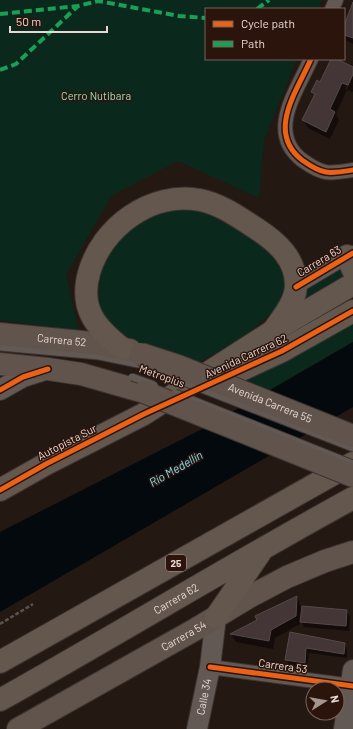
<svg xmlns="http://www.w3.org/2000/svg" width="353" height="729" font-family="Barlow,sans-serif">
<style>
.green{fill:#0a291c}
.water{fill:#03090d}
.shadow{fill:#0007}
.building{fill:#443636;stroke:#544a49}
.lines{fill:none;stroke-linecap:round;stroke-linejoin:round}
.lane-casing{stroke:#3d3330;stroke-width:9}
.street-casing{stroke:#3d3330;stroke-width:16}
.secondary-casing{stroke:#3d3330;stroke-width:22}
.primary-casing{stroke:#3d3330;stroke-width:24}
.highway-casing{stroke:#3d3330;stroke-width:24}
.path{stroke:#5b524e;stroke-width:2.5;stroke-dasharray:4 2;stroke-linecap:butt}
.lane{stroke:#635954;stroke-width:7}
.street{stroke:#635954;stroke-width:14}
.secondary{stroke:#635954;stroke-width:20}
.primary{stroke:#60544c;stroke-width:22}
.highway{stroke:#64574d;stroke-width:22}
.lane-bridge-casing{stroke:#3d3330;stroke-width:9;stroke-linecap:butt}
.primary-bridge-casing{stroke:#3d3330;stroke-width:24;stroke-linecap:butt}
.lane-bridge{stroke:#635954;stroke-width:7}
.primary-bridge{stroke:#60544c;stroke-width:22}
.quiet{stroke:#1a9f57;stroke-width:4;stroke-dasharray:8 4;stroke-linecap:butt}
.cycleway-casing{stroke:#2b140c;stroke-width:8}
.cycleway{stroke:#ea6118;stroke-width:5}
.labels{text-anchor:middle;stroke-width:3;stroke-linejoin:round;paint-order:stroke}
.shield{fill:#2b140c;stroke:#b09d97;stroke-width:1}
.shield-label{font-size:10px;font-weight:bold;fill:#e9d8d2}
.park-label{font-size:11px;fill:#93e0b9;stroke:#2b140c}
.street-label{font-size:11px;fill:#e9d8d2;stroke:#2b140c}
.water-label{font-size:12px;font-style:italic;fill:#7edcf0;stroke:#2b140c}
</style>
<rect width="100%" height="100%" fill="#241813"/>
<!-- green -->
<g class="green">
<path d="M0,0H322L318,9H206V59H297L264,140L259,198L178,161L111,196L66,275L79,331L0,320Z"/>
<path d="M195,207L226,218L269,250L284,269L288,289L286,301L237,342L197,363C173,355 121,342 105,323C99,315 99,303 99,293C98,252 132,221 170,210C178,208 187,208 195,207Z"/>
<path d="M343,267L348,276L297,306L312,285Z"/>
<path d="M353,319V342L267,392L243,383Z"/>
</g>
<!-- water -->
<path class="water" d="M353,342V407L0,612V532L204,428Z"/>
<!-- shadow -->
<g class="shadow">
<path d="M353,5V44L347,41L344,36V29Z"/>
<path d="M332,59L353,68V72L345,89L347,90L353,76V91L352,92L347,90L336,114L339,120L330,139L308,128L303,120L315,96L313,92L321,83Z"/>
<path d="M297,597L301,607L347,611L350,617L349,631L304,627L300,619V624L275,638L273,649L236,642L231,634L258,621Z"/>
<path d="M291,634L344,643L347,649V658L309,653L307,667L289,665L286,660Z"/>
</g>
<!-- building -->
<g class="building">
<path d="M353,2V38L344,35V26Z"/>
<path d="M331,59H337L353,67V74L348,85L342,83L330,109L335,112L326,132L302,120L315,94L311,92L317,80L320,82Z"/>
<path d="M297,596L296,616L271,630L269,641L230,634L257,620L255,616Z"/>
<path d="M302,606L347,610L346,626L300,622Z"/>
<path d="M290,632L345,643L344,654L306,648L305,663L285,660Z"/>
</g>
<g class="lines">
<defs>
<path id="lane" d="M0,347L99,356L138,364"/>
<g id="street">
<path d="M332,9L336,0"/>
<path d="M311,59C297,91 266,132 302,160C323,175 328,174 353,170"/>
<path d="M296,287L353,253"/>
<path d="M210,667L353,686"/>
</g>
<g id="secondary">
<path d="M0,390L23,377L48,369"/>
<path id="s1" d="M197,729L210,667L216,617"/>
<path d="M344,729L353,670"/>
</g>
<g id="primary">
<path id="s2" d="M0,334L92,343L130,350"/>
<path d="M0,364L48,369L81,374L144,392"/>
<path id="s3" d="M18,729L196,629L249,597L287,577L325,561L353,552"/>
</g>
<g id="highway">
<path d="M347,256L353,270"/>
<path d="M123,349C96,328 79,309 89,273C102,227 151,191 200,200C221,204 240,218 257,229C277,242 296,259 296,285C296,302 282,318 273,331"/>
<path d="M215,382L282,351L353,311"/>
<path d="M0,490L46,464L144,414L273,331L353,284"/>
<path d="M216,617L260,553"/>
<path d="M0,662L353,463"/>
<path id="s4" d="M0,700C118,634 234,563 353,498"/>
</g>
</defs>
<!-- lane casing -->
<use href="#lane" class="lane-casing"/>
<!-- street casing -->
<use href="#street" class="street-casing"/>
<!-- secondary casing -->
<use href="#secondary" class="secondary-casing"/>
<!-- primary casing -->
<use href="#primary" class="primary-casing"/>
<!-- highway casing -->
<use href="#highway" class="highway-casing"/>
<!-- path -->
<path class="path" d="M0,624L33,604"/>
<!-- lane -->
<use href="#lane" class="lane"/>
<!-- street -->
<use href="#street" class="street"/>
<!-- secondary -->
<use href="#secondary" class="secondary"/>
<!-- primary -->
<use href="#primary" class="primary"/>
<!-- highway -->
<use href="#highway" class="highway"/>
<defs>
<g id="lane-bridge">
<path d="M143,366L353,448"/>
<path d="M132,377L154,385"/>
<path d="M175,393L353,464"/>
</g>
<g id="primary-bridge">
<path id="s5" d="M141,354L178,366L353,436"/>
<path d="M144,392L353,476"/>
</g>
</defs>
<!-- lane-bridge casing -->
<use href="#lane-bridge" class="lane-bridge-casing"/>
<!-- primary-bridge casing -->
<use href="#primary-bridge" class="primary-bridge-casing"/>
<!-- lane-bridge -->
<use href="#lane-bridge" class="lane-bridge"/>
<!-- primary-bridge -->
<use href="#primary-bridge" class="primary-bridge"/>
<!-- quiet -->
<g class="quiet">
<path d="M257,9L269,0"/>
<path d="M0,14L78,6L98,1L179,16L206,18"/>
<path d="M0,70L16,64L78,6"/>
</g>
<defs>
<g id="cycleway">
<path d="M311,59C297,91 266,132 302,160C323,175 328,174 353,170"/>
<path d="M296,287L353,253"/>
<path d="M0,390L23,377L48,369"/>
<path d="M0,490L46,464L144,414L282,351L353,311"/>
<path d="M210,667L353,686"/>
</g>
</defs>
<!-- cycleway casing -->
<use href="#cycleway" class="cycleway-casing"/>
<!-- cycleway -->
<use href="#cycleway" class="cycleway"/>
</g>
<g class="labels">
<!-- shield labels -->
<rect class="shield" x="166" y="555" width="20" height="16" rx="3"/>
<g class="shield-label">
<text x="176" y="567">25</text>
</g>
<!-- park labels -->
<g class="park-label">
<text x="96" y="100">Cerro Nutibara</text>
</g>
<!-- street labels -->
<g class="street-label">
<text transform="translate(319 261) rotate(-31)" y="4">Carrera 63</text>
<text dy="4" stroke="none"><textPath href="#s2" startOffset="62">Carrera 52</textPath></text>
<text transform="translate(246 356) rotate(-25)" y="4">Avenida Carrera 62</text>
<text transform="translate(162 376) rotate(20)" y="4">Metroplús</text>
<text dy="4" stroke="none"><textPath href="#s5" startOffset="138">Avenida Carrera 55</textPath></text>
<text transform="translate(67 442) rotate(-27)" y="4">Autopista Sur</text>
<text dy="4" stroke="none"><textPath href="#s4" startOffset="203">Carrera 62</textPath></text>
<text dy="4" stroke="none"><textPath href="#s3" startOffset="190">Carrera 54</textPath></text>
<text transform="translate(283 666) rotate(8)" y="4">Carrera 53</text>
<text dy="4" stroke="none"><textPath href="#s1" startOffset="33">Calle 34</textPath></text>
</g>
<!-- water labels -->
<g class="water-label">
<text transform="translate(176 469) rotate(-30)" y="4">Río Medellín</text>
</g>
</g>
<!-- legend -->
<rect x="205" y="8" width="140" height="52" fill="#2b140c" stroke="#77625b"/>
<rect x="213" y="21" width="20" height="6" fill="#ea6118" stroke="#77625b"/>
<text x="241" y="28" font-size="12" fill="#e9d8d2">Cycle path</text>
<rect x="213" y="41" width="20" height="6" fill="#1a9f57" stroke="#77625b"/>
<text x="241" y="48" font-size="12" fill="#e9d8d2">Path</text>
<!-- north arrow -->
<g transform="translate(325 701) rotate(79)"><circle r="19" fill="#2b140c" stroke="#77625b"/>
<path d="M0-3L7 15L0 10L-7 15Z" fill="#a4958f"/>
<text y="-6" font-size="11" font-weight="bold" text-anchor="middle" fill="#e9d8d2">N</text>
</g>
<!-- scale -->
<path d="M10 26v6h97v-6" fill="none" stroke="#e9d8d2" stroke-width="2"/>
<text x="16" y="26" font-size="12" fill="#e9d8d2" stroke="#2b140c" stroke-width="3" paint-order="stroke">50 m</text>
</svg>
